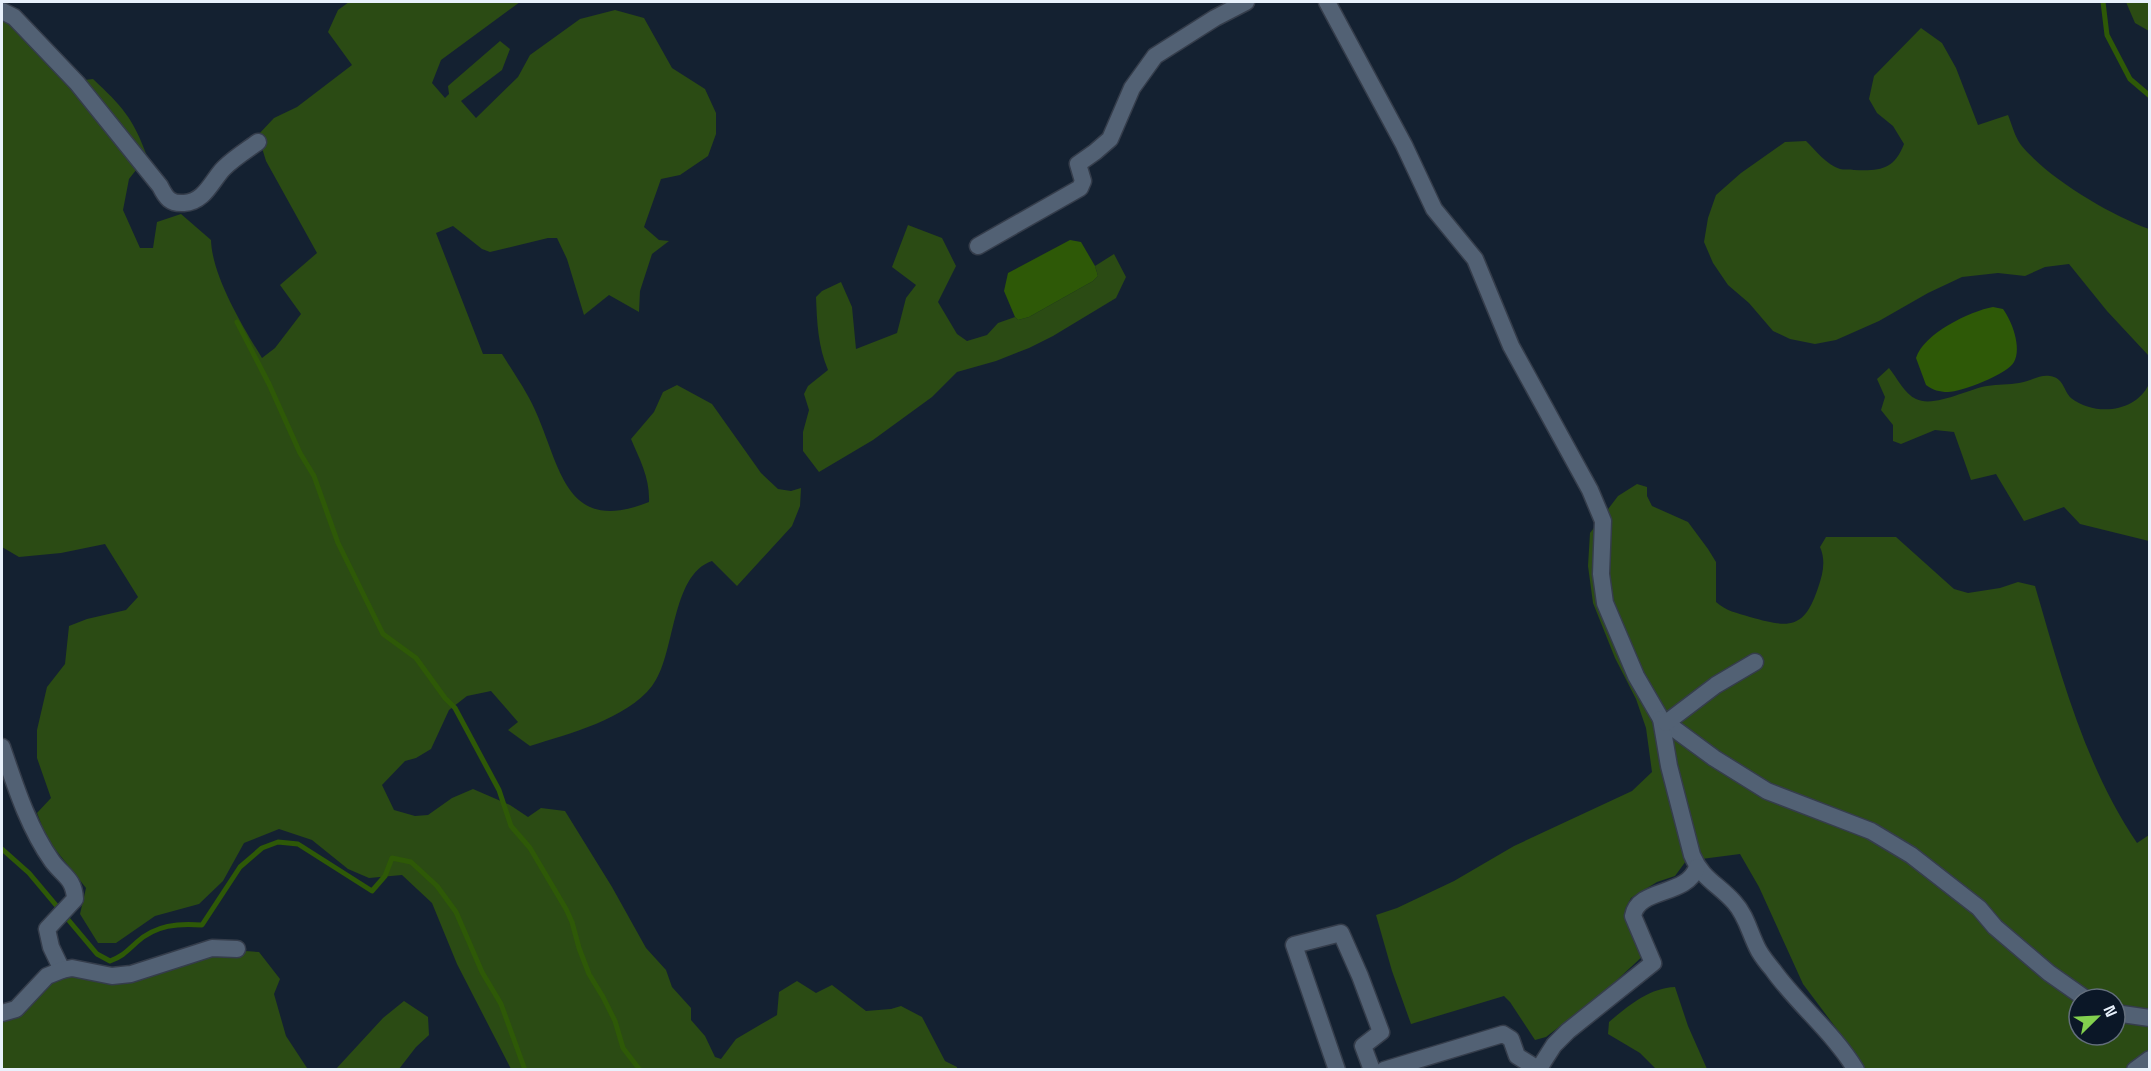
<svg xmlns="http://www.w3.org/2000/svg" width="2151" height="1071" font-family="'Space Grotesk',sans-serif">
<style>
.green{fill:#2b4b14;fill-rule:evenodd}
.water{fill:#2e5907}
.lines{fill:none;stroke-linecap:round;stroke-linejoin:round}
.stream{stroke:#2e5907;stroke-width:5}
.minor-casing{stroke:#353d4b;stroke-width:19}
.minor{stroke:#526174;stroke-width:16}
</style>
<rect width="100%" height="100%" fill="#142131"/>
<!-- green -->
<g class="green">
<path d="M349,2H520L441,60L432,83L445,98L449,94L448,86L500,41L510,49L502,70L461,101L476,118L518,77L530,55L580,19L615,10L644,18L672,68L705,89L716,113V134L708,156L680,175L661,179L644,227L659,240L669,241L652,254L640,291L639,312L609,295L584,315L567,259L557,238H548L490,252L482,249L453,226L436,233L483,354H502C513,372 526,390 535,410C561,467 565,536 649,502C650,478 640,460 631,439L654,412L663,392L677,385L712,404L761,473L778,489L791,491L801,488L800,506L792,526L737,586L712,561C670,575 676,656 652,686C627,719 568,734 530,746L508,730L518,722L491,691L467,696L449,710L431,749L416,758L405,761L382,785L394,810L415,816L428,815L452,798L473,789L510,805L528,817L541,808L565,811L612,887L646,948L666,970L672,987L691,1008V1020L705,1036L715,1057L721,1059L736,1039L777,1015L779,992L797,981L816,993L832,985L866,1011L891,1009L901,1006L922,1017L945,1061L957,1067V1069H511L457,964L432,903L402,875L369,878L348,869L312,840L279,829L244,843L223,881L199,904L155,916L116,943H98L80,914L86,888L47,839L37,813L51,798L37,758V730L47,687L65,664L69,626L87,619L126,610L138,597L105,544L61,553L19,557L2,547V15L67,82L93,79C122,106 133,118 147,156L129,179L123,210L140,248H153L157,222L181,214L211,240C212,276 243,327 262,358L275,348L301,314L280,285L317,253L266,161L258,135L274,118L297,107L352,65L328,32L338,10Z"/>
<path d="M2126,2H2149V31L2135,23Z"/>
<path d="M1921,28L1942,43L1956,68L1978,125L2008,115C2012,125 2015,137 2021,145C2049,179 2109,214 2149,229V363L2148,355L2107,311L2069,264L2045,267L2025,276L1998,273L1962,277L1928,293L1879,321L1836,340L1815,344L1790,339L1773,331L1749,303L1728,285L1713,263L1704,242L1708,218L1716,195L1741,173L1785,142L1806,141C1815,150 1827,165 1840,169C1843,170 1850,169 1854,170C1880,171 1894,170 1904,144L1893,126L1877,113L1869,99L1874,76Z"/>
<path d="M908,225L942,238L956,266L938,302L957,334L967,341L987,335L998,323L1015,317L1018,320L1029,317L1093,281L1098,276L1095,266L1114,254L1126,277L1116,298L1053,336L1029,348L996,361L957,372L932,397L873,440L819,472L803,451V432L809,410L804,394L808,386L828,370C818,346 817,323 816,297L822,291L841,282L852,307L856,349L897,333L906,298L916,285L892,267Z"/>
<path d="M1889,368C1897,378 1905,394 1916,399C1934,408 1968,389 1987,386C1998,384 2009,385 2019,383C2029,382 2040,374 2050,376C2064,378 2063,390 2071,398C2096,417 2136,412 2149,384V541L2080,524L2064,507L2024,521L1996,474L1971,480L1954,432L1935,430L1901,444L1893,441V425L1881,410L1885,397L1877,379Z"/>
<path d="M1637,484L1647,487V496L1652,506L1688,522L1708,549L1716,562V602C1726,611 1737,613 1750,617C1789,628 1804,630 1818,588C1823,573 1826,561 1820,547L1826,537H1896L1954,589L1968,593L2000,588L2018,582L2035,586C2061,675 2085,766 2137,843L2149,835V1069H1863L1836,1028L1803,984L1759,887L1740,854L1686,861L1675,876L1657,882L1631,898L1625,909L1645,954L1603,993L1546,1037L1535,1040L1510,1002L1504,996L1411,1024L1392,971L1376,915L1397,908L1454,881L1514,846L1632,791L1652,772L1646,728L1636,699L1615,658L1593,603L1588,566L1590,533L1618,496ZM2079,999H2115V1035H2079Z"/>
<path d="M217,951H245L259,952L280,979L274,994L286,1036L307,1068L312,1069L2,1070V1018L57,977L68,974L89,978Z"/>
<path d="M1675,987L1688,1026L1707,1069H1656L1640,1053L1608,1034L1609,1022C1628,1006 1649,988 1675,987Z"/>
<path d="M404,1001L428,1017L429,1035L416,1047L399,1069H336L383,1018Z"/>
</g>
<!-- water -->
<g class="water">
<path d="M1070,240L1081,242L1095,266L1098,276L1093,281L1029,317L1018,320L1015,317L1004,291L1008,273Z"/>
<path d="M1993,307L2003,309C2012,321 2022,348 2014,362C2008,374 1961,392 1948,392C1939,392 1933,390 1926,385L1916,358C1923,334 1970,311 1993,307Z"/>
</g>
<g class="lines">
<!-- stream -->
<g class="stream">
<path d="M2103,2L2107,35L2130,79L2150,96"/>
<path d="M237,322L269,384L300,453L314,476L338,543L383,634L416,658L445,698L455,708L499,790L511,826L530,848L566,909L572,922L579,948L589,974L603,997L615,1021L623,1048L640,1070"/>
<path d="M2,849L29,873L97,954L110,961C123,956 126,952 137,942C156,925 178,923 202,925L240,867L262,848L278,842L298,844L372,891L385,876L392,858L411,862L437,886L456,912L482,972L501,1004L525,1070"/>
</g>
<defs>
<g id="minor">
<path d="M1327,2L1404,145L1434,209L1475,259L1511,346L1590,490L1603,521L1601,574L1605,603L1636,676L1661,719L1714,758L1767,791L1871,831L1911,855L1979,908L1995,927L2049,973L2086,999"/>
<path d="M2,11L14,17L77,83L160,186C166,198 170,204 184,203C205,202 212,180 224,168C234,158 247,150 258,142"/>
<path d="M978,246L1080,188L1083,181L1078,164L1095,152L1110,139L1132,88L1155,56L1215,18L1246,2"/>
<path d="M1661,719L1669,766L1692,855C1702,879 1718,884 1734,902C1747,916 1750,935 1759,951C1763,958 1768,964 1773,970C1798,1005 1833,1032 1856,1070"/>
<path d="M1666,723L1716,685L1755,662"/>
<path d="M2,747C15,785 28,827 52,861C63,876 74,878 75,899L47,929L51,947L62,970"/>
<path d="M2,1013L16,1009L47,976L62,970L72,968L112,976L131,974L212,948L237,949"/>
<path d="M2115,1013L2150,1018"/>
<path d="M1337,1070L1294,945L1341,933L1360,976L1381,1032L1363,1046L1372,1070"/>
<path d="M1384,1070L1503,1034L1511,1039L1517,1056L1538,1069"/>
<path d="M1538,1070L1554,1045L1568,1031L1653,963L1633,916C1638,887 1687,897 1697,867"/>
<path d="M2135,1070L2150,1059"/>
</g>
</defs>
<!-- minor casing -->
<use href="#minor" class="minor-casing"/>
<!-- minor -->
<use href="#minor" class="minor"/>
</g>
<!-- border -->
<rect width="2151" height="1071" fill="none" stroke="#e8f1fc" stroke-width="6"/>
<!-- north arrow -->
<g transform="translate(2097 1017) rotate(66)"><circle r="28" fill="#0b1727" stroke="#636e7c" stroke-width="1.5"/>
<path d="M0-4.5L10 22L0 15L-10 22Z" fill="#83d04e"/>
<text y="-9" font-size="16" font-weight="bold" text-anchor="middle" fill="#e8f1fc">N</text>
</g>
</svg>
